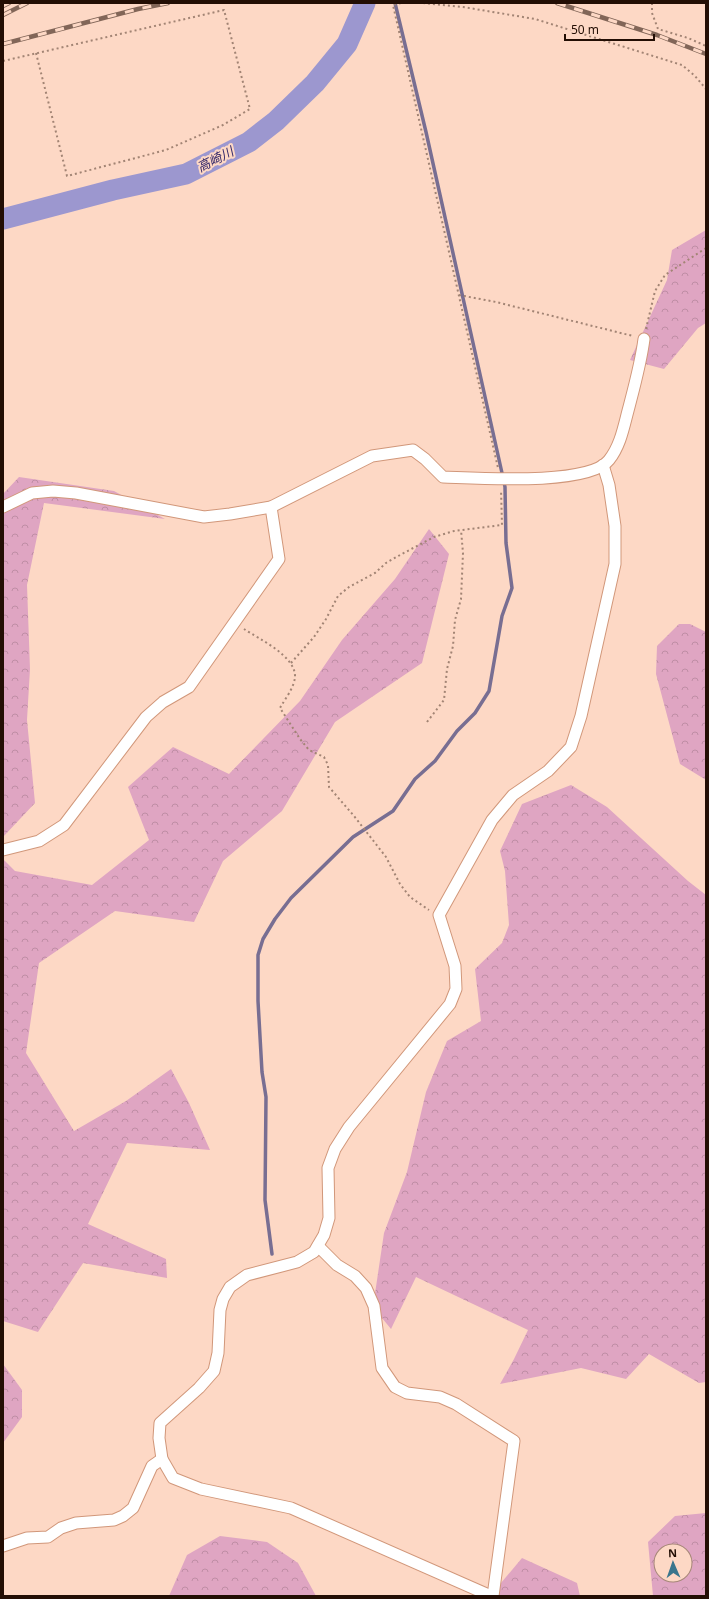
<svg xmlns="http://www.w3.org/2000/svg" width="709" height="1599" font-family="'Noto Sans','Noto Sans JP',sans-serif">
<style>
.forest{fill:url(#forest-crowns);fill-rule:evenodd}
.lines{fill:none;stroke-linecap:round;stroke-linejoin:round}
.stream{stroke:#786e92;stroke-width:3.5}
.river{stroke:#9c97cf;stroke-width:21}
.minor-casing{stroke:#d1977a;stroke-width:13}
.path{stroke:#a28474;stroke-width:2;stroke-dasharray:2 3;stroke-linecap:butt}
.minor{stroke:#fff;stroke-width:11}
.rail-casing{stroke:#826658;stroke-width:4.5}
.rail{stroke:#fdd8c5;stroke-width:3;stroke-dasharray:9;stroke-linecap:butt}
.labels{text-anchor:middle;stroke-width:4;stroke-linejoin:round;paint-order:stroke}
.water-label{font-size:13px;font-style:italic;fill:#34286a;stroke:#fdd8c5}
</style>
<defs>
<pattern id="forest-crowns" width="20" height="18" patternUnits="userSpaceOnUse"><rect width="20" height="18" fill="#dfa5c2"/><path d="M2 6a3 3 0 1 1 6 0M12 15a3 3 0 1 1 6 0" fill="none" stroke="#bf8da5"/></pattern>
</defs>
<rect width="100%" height="100%" fill="#fdd8c5"/>
<!-- forest -->
<g class="forest">
<path d="M706,230V323L698,328L664,369L630,360L667,280L672,250Z"/>
<path d="M19,477L114,491L165,519L44,503L27,585L30,669L27,720L35,803L3,837V494Z"/>
<path d="M429,529L449,554L422,663L335,722L282,811L223,861L194,922L115,911L39,963L26,1053L74,1131L126,1101L171,1069L189,1103L210,1150L127,1143L88,1224L166,1259L167,1278L83,1263L38,1332L3,1321V859L15,871L92,885L149,840L128,787L173,747L229,774L300,701L342,640L395,579Z"/>
<path d="M679,624H690L706,632V780L680,764L656,674L657,646Z"/>
<path d="M571,785L607,807L688,881L706,895V1382L699,1383L649,1354L626,1379L581,1368L500,1384L514,1359L528,1330L416,1277L391,1329L373,1307L384,1233L407,1172L426,1092L447,1041L481,1021L475,969L502,943L509,925L505,871L500,851L522,804Z"/>
<path d="M3,1364L22,1390V1417L3,1443Z"/>
<path d="M706,1513V1596H653L648,1542L675,1516ZM661,1551H685V1575H661Z"/>
<path d="M220,1536L267,1542L298,1563L316,1596H169L187,1555Z"/>
<path d="M522,1558L577,1583L580,1596H490Z"/>
</g>
<g class="lines">
<!-- stream -->
<path class="stream" d="M272,1254L265,1200L266,1097L262,1072L258,1001V955L263,939L275,919L291,898L353,837L393,811L415,779L435,761L457,731L475,713L489,691L502,616L512,588L506,543L505,487L502,473L426,132L395,3"/>
<!-- river -->
<path class="river" d="M3,219L113,190L186,174L249,142L276,121L315,83L347,44L365,3"/>
<defs>
<g id="minor">
<path d="M3,507L32,493L53,491L76,493L204,517L230,514L271,507L372,456L413,450L425,459L443,477C476,478 589,486 609,460C621,445 624,425 629,407C635,384 641,362 644,339"/>
<path d="M3,850L39,841L64,825L146,717L163,702L189,687L279,559L271,507"/>
<path d="M318,1246L337,1265L355,1276L366,1288L374,1306L382,1368L395,1387L407,1393L440,1397L456,1404L514,1441L493,1596"/>
<path d="M3,1546L27,1538L48,1537L61,1528L76,1523L114,1520L123,1516L133,1508L152,1466L162,1459"/>
<path d="M491,1596L291,1508L201,1489L173,1478L162,1459L159,1438L160,1423L199,1388L214,1371L218,1353L220,1310L223,1299L230,1287L247,1275L297,1262L314,1252L324,1235L329,1218L328,1168L335,1149L349,1127L450,1004L456,989L455,966L439,915L492,820L513,795L548,771L571,747L581,716L615,564V526L609,485L603,465"/>
</g>
</defs>
<!-- minor casing -->
<use href="#minor" class="minor-casing"/>
<!-- path -->
<g class="path">
<path d="M401,3L393,5L498,468"/>
<path d="M423,3L463,7L535,19L682,65L695,76L706,89"/>
<path d="M652,3V13L658,29L688,38L706,46"/>
<path d="M3,61L224,10L250,109L223,125L166,150L67,176L36,53"/>
<path d="M459,295L496,302L633,336"/>
<path d="M646,329L655,291L665,275L706,248"/>
<path d="M244,629C259,639 296,656 295,677C294,688 285,699 280,708L300,739L309,750L324,757L328,765L329,787L354,816L386,857L400,884L410,897L429,910"/>
<path d="M291,663L314,637L326,619L338,596L349,587L375,573L386,563L400,555L434,537L454,531L502,525L501,490"/>
<path d="M427,722L444,700L447,669L453,646L455,620L461,599L463,553L461,530"/>
</g>
<!-- minor -->
<use href="#minor" class="minor"/>
<defs>
<g id="rail">
<path d="M557,3L657,35L706,54"/>
<path d="M3,6L9,3"/>
<path d="M3,15L27,3"/>
<path d="M3,44L138,9L168,3"/>
</g>
</defs>
<!-- rail casing -->
<use href="#rail" class="rail-casing"/>
<!-- rail -->
<use href="#rail" class="rail"/>
</g>
<g class="labels">
<!-- water labels -->
<g class="water-label">
<text transform="translate(215 159) rotate(-27)" y="5">高崎川</text>
</g>
</g>
<!-- border -->
<rect width="709" height="1599" fill="none" stroke="#230e04" stroke-width="8"/>
<!-- north arrow -->
<g transform="translate(673 1563) rotate(358)"><circle r="19" fill="#fdd8c5" stroke="#a68778"/>
<path d="M0-3L7 15L0 10L-7 15Z" fill="#3a758d"/>
<text y="-6" font-size="11" font-weight="bold" text-anchor="middle" fill="#230e04">N</text>
</g>
<!-- scale -->
<path d="M565 34v6h89v-6" fill="none" stroke="#230e04" stroke-width="2"/>
<text x="571" y="34" font-size="12" fill="#230e04" stroke="#fdd8c5" stroke-width="3" paint-order="stroke">50 m</text>
</svg>
